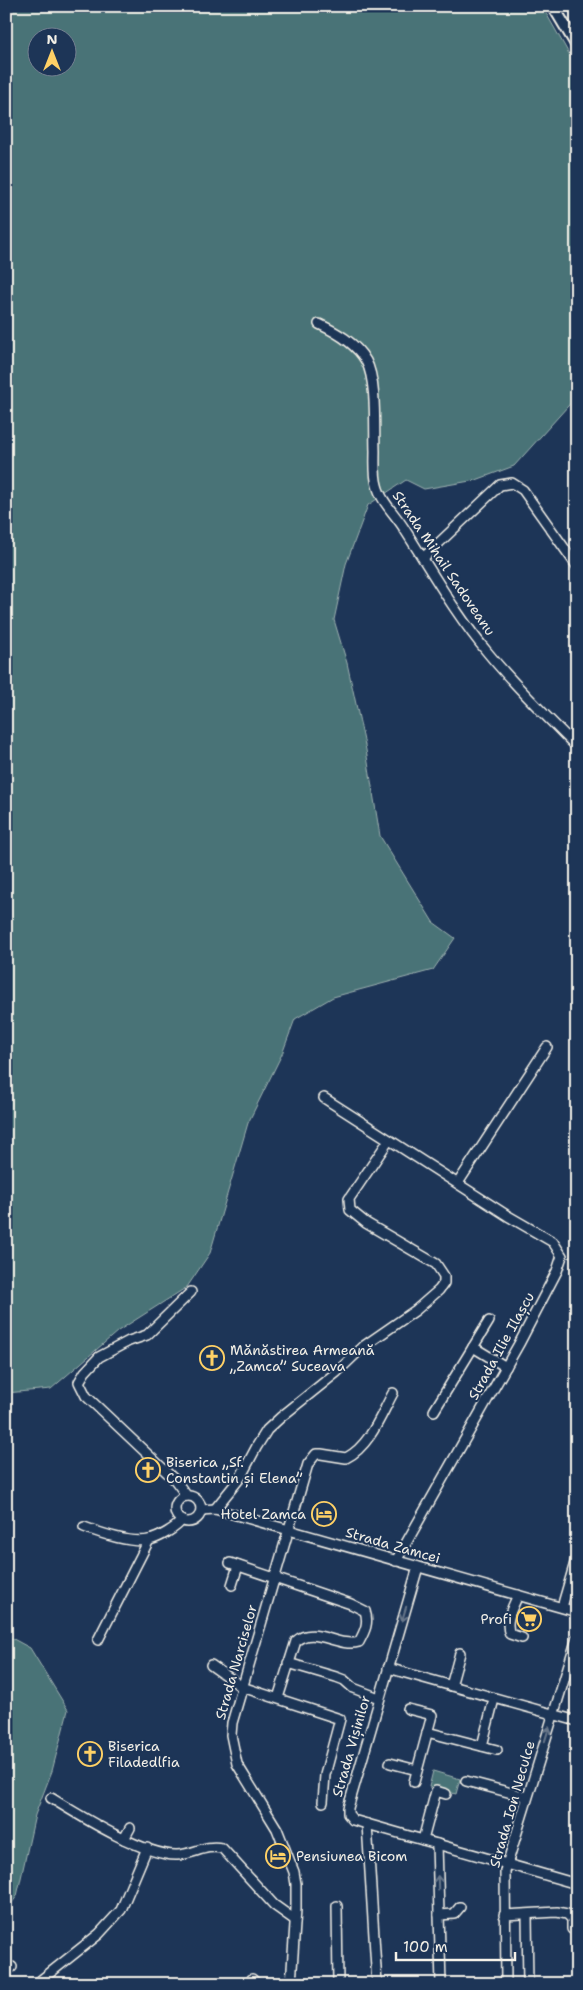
<svg xmlns="http://www.w3.org/2000/svg" width="583" height="1990" font-family="'Shantell Sans',sans-serif">
<style>
.green{fill:#497377;stroke:#9eb2b0;fill-rule:evenodd}
.lines{fill:none;stroke-linecap:round;stroke-linejoin:round}
.minor-casing{stroke:#f4f1e8;stroke-width:12}
.tertiary-casing{stroke:#f4f1e8;stroke-width:14}
.minor{stroke:#1d3557;stroke-width:9}
.tertiary{stroke:#1d3557;stroke-width:10}
.oneway{stroke:#68778a}
.labels{text-anchor:middle;stroke-width:4;stroke-linejoin:round;paint-order:stroke}
.street-label{font-size:14px;fill:#f4f1e8;stroke:#1d3557}
.poi-label{font-size:14px;fill:#f4f1e8;stroke:#1d3557;text-anchor:start}
</style>
<rect width="100%" height="100%" fill="#1d3557"/>
<filter id="ink" filterUnits="userSpaceOnUse"><feTurbulence type="fractalNoise" baseFrequency=".02" numOctaves="2"/><feDisplacementMap in="SourceGraphic" scale="10" xChannelSelector="R" yChannelSelector="G"/><feConvolveMatrix kernelMatrix="1 2 1 2 8 2 1 2 1" color-interpolation-filters="sRGB"/></filter>
<g filter="url(#ink)">
<!-- green -->
<g class="green">
<path d="M6,6H542L577,68V396L514,466L476,480L424,489L406,480L368,505L346,564L334,620L347,663L366,750L380,836L433,922L455,938L433,970L333,997L295,1019L282,1054L248,1123L210,1253L187,1287L118,1331L51,1389L6,1393ZM38,38H68V68H38Z"/>
<path d="M6,1635L30,1648L68,1710L52,1771L35,1815L17,1896L6,1911Z"/>
<path d="M433,1771L460,1779L456,1794L429,1787Z"/>
</g>
<g class="lines">
<defs>
<g id="minor">
<path d="M319,324C336,332 356,343 366,361C377,381 374,427 375,451C375,462 374,475 377,485C381,502 397,516 405,530C432,572 456,615 488,653C515,686 546,716 577,747"/>
<path d="M423,558L500,485L512,483L523,490L577,566"/>
<path d="M324,1098L508,1216L553,1242L562,1256L557,1271L520,1342L396,1561"/>
<path d="M458,1183L547,1047"/>
<path d="M473,1347L506,1367"/>
<path d="M434,1411L489,1321"/>
<path d="M187,1496L175,1480L86,1396L79,1382L85,1372L99,1357L129,1341L147,1335L191,1292"/>
<circle cx="188" cy="1509" r="13"/>
<path d="M215,1509L240,1478L257,1446L267,1430L281,1417L337,1372L364,1346L416,1310L439,1290L444,1283V1276L436,1264L366,1223L350,1210L349,1199L389,1140"/>
<path d="M201,1510L215,1509L577,1612"/>
<path d="M84,1527C100,1533 131,1544 149,1540C159,1538 176,1528 182,1520"/>
<path d="M230,1563L351,1604L365,1611C369,1623 365,1631 359,1642C337,1648 314,1625 296,1641L278,1698"/>
<path d="M418,1567L348,1808V1814L353,1820L577,1884"/>
<path d="M232,1585L238,1566"/>
<path d="M518,1595C513,1607 504,1621 510,1634L522,1638"/>
<path d="M562,1607L577,1556"/>
<path d="M98,1640L149,1540"/>
<path d="M288,1663L336,1677L344,1680L353,1688L379,1698"/>
<path d="M211,1665L242,1687L340,1719L325,1775L323,1802"/>
<path d="M388,1668L577,1721"/>
<path d="M451,1686L460,1653"/>
<path d="M408,1709L432,1715L414,1782"/>
<path d="M427,1732L497,1750"/>
<path d="M482,1746L494,1699"/>
<path d="M390,1763L417,1770"/>
<path d="M466,1781L527,1797"/>
<path d="M51,1798C79,1815 144,1856 177,1855C193,1855 205,1844 222,1848L274,1905L295,1920"/>
<path d="M367,1824L377,1984"/>
<path d="M124,1839L130,1828"/>
<path d="M423,1840L436,1791L446,1794"/>
<path d="M437,1844L441,1984"/>
<path d="M337,1906L338,1984"/>
<path d="M439,1915L454,1914L460,1907"/>
<path d="M504,1915L557,1912L567,1914L572,1919V1929"/>
<path d="M527,1915L528,1984"/>
<path d="M6,1971L12,1967"/>
<path d="M252,1979L257,1984"/>
<path d="M41,1980L99,1934L121,1910L147,1848"/>
<path d="M291,1984L296,1909V1884L294,1872L277,1829L237,1764L231,1735L232,1723L308,1464L316,1454H321L346,1458C370,1446 381,1415 393,1393"/>
<path d="M506,1984L505,1871L577,1638"/>
</g>
<path id="tertiary" d="M553,6L577,46"/>
</defs>
<!-- minor casing -->
<use href="#minor" class="minor-casing"/>
<!-- tertiary casing -->
<use href="#tertiary" class="tertiary-casing"/>
<!-- minor -->
<use href="#minor" class="minor"/>
<!-- tertiary -->
<use href="#tertiary" class="tertiary"/>
</g>
<!-- one-way arrows -->
<defs><path id="oneway-shaft" d="M-6 0H5M1.5-3L5.5 0L1.5 3" fill="none" stroke-width="1.6" stroke-linecap="round" stroke-linejoin="round" transform="scale(1.25)"/></defs>
<g class="oneway">
<use href="#oneway-shaft" transform="translate(404 1614) rotate(107)"/>
<use href="#oneway-shaft" transform="translate(547 1734) rotate(-73)"/>
<use href="#oneway-shaft" transform="translate(438 1883) rotate(-92)"/>
</g>
</g>
<!-- icons -->
<defs>
<symbol id="church-ring" viewBox="-11 -11 22 22"><circle r="9.5" fill="#1d3557" stroke="#ffd166" stroke-width="1.5"/><path d="M-1.2-6h2.4v3.5h3.3v2.4h-3.3V6h-2.4V-.1h-3.3v-2.4h3.3Z" fill="#ffd166"/></symbol>
<symbol id="hotel-ring" viewBox="-11 -11 22 22"><circle r="9.5" fill="#1d3557" stroke="#ffd166" stroke-width="1.5"/><path d="M-6-4.5h1.5V1H6V5H4.5V3h-9V5H-6ZM-4 0a1.8 1.8 0 1 1 3.6 0ZM.5 0V-2.5h3Q6-2.5 6 0Z" fill="#ffd166"/></symbol>
<symbol id="supermarket-ring" viewBox="-11 -11 22 22"><circle r="9.5" fill="#1d3557" stroke="#ffd166" stroke-width="1.5"/><path d="M-6-5.5h2.5l.6 2H6L4.5 2H-2.5L-4.4-4H-6ZM-1.5 3.2a1.3 1.3 0 1 0 .1 0ZM3 3.2a1.3 1.3 0 1 0 .1 0Z" fill="#ffd166"/></symbol>
</defs>
<g fill-rule="evenodd">
<use href="#church-ring" x="198" y="1344" width="28" height="28"/>
<use href="#church-ring" x="134" y="1456" width="28" height="28"/>
<use href="#hotel-ring" x="310" y="1500" width="28" height="28"/>
<use href="#supermarket-ring" x="515" y="1605" width="28" height="28"/>
<use href="#church-ring" x="76" y="1740" width="28" height="28"/>
<use href="#hotel-ring" x="264" y="1842" width="28" height="28"/>
</g>
<g class="labels">
<!-- street labels -->
<g class="street-label">
<text transform="translate(444 563) rotate(56)" y="5">Strada Mihail Sadoveanu</text>
<text transform="translate(501 1346) rotate(-61)" y="5">Strada Ilie Ilașcu</text>
<text transform="translate(393 1545) rotate(16)" y="5">Strada Zamcei</text>
<text transform="translate(236 1662) rotate(-74)" y="5">Strada Narciselor</text>
<text transform="translate(351 1746) rotate(-74)" y="5">Strada Vișinilor</text>
<text transform="translate(512 1804) rotate(-74)" y="5">Strada Ion Neculce</text>
</g>
<!-- poi labels -->
<g class="poi-label">
<text x="230" y="1355">Mănăstirea Armeană<tspan x="230" dy="16">„Zamca” Suceava</tspan></text>
<text x="166" y="1467">Biserica „Sf.<tspan x="166" dy="16">Constantin și Elena”</tspan></text>
<text x="306" y="1519" text-anchor="end">Hotel Zamca</text>
<text x="512" y="1624" text-anchor="end">Profi</text>
<text x="108" y="1751">Biserica<tspan x="108" dy="16">Filadedlfia</tspan></text>
<text x="296" y="1861">Pensiunea Bicom</text>
</g>
</g>
<!-- margin -->
<rect width="583" height="1990" fill="none" stroke="#1d3557" stroke-width="25"/>
<rect x="12" y="12" width="558" height="1965" fill="none" stroke="#f4f1e8" stroke-width="2" filter="url(#ink)"/>
<!-- north arrow -->
<g transform="translate(52 52)"><circle r="24" fill="#1d3557" stroke="#738091"/>
<path d="M0-4L9 19L0 12L-9 19Z" fill="#ffd166"/>
<text y="-8" font-size="14" font-weight="bold" text-anchor="middle" fill="#f4f1e8">N</text>
</g>
<!-- scale -->
<path d="M396 1952v8h119v-8" fill="none" stroke="#f4f1e8" stroke-width="2.5"/>
<text x="403" y="1952" font-size="15" fill="#f4f1e8" stroke="#1d3557" stroke-width="4" paint-order="stroke">100 m</text>
</svg>
